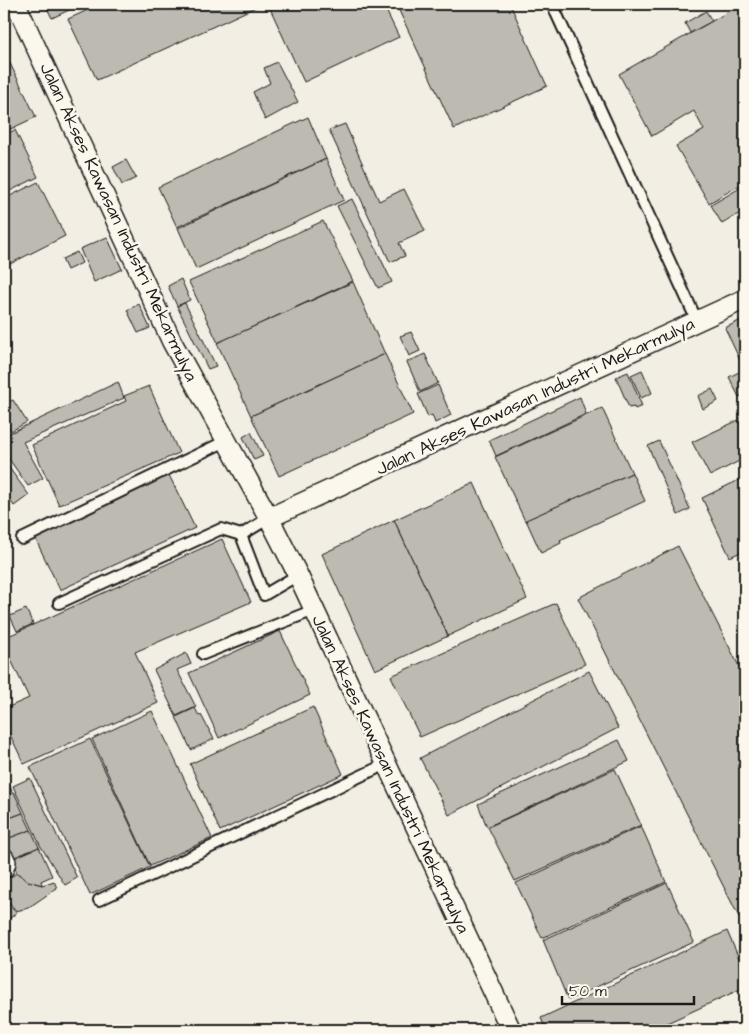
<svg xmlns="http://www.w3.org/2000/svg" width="749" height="1034" font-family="'Architects Daughter',sans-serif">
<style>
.building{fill:#bdbab1;stroke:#1c1c1c}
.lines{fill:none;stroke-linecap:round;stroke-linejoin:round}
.service-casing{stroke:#1c1c1c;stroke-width:14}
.minor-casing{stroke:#1c1c1c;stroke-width:22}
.service{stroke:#fbf7ec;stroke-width:10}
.minor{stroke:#fbf7ec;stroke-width:19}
.labels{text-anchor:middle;stroke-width:5;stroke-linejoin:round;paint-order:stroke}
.street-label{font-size:18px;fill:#1c1c1c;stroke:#fbf7ec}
</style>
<rect width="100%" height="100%" fill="#f2eee4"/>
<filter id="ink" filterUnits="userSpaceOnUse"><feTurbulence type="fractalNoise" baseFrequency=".02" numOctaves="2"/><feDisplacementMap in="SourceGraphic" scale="10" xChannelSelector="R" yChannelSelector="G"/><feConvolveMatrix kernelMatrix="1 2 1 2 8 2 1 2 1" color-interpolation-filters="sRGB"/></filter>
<g filter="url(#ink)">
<!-- building -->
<g class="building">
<path d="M45,4H82L52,18Z"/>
<path d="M101,4H259L260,5L97,80L68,19Z"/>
<path d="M268,4H383L399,37L304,82Z"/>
<path d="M396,4H510L547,86L454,129Z"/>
<path d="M742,4H745V182L709,203L676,146L704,130L694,111L652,136L619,74Z"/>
<path d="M706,11L712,21L690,33L685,23Z"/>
<path d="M4,51L36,117L4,132Z"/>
<path d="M277,62L298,102L265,120L253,92L270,83L264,68Z"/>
<path d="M308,117L326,159L177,227L158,187Z"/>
<path d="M345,124L379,201L404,189L425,231L399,243L405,256L390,262L329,130Z"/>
<path d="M15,130L38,177L4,194V135Z"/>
<path d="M326,159L344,200L196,269L178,228Z"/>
<path d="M126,160L136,178L122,185L113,167Z"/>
<path d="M38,182L65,236L4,267V199Z"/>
<path d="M745,185V210L722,224L711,205Z"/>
<path d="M352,199L392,282L378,288L337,206Z"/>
<path d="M323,221L353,281L218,343L189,282Z"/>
<path d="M107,237L122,269L94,282L80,249Z"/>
<path d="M77,252L82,263L67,270L62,259Z"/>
<path d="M181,279L190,300L177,306L168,286Z"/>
<path d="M353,282L385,354L251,416L217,343Z"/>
<path d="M185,303L216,366L208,369L177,306Z"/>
<path d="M139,304L150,328L138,333L127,310Z"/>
<path d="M745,318V371L725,328Z"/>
<path d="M411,332L420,351L409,356L400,336Z"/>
<path d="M385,354L413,414L279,476L251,416Z"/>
<path d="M425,354L438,383L420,392L407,362Z"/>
<path d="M642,370L652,393L641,398L631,375Z"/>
<path d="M743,370L745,375V394L739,397L729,377Z"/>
<path d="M628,372L642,406L635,409L634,407L629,408L616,377Z"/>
<path d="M118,382L124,398L23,442L43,478L28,486L4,452V427L8,434Z"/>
<path d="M438,385L451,415L435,423L432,415L428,417L418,394Z"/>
<path d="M149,386L179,453L59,505L32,445L126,401L124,396Z"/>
<path d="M712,389L718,401L703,409L698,396Z"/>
<path d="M580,397L586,414L496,456L489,440Z"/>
<path d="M13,400L27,422L11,431L4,419V404Z"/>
<path d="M602,408L632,473L525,521L495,457Z"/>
<path d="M745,417V458L710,476L692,442Z"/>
<path d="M251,432L263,456L254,460L243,437Z"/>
<path d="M659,441L690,509L678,515L648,446Z"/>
<path d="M7,465L29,495L14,506L10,500L4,503V467Z"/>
<path d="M168,473L195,528L60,590L34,536Z"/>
<path d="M632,473L645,501L560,540L561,543L541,553L526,520Z"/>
<path d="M745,477V550L730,557L702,498Z"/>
<path d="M474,483L527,599L448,636L394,520Z"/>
<path d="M394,520L448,636L375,670L322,554Z"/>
<path d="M222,539L251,602L135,652L158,703L24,764L4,722V709L29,698L4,645V638Z"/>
<path d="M678,546L745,678V929L578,598Z"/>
<path d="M556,603L585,664L420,737L391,676Z"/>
<path d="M26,609L33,624L17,631L10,616Z"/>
<path d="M280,631L310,695L219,738L189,673Z"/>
<path d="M186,653L191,664L177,670L196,707L176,716L154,670Z"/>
<path d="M589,671L618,728L449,815L420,758Z"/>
<path d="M313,707L343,774L220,831L190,764Z"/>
<path d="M195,708L199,716L201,715L214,739L191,750L176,717Z"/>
<path d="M152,711L212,838L150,866L92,739Z"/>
<path d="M90,739L150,867L90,895L30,767Z"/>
<path d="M619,740L629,761L487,827L478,804Z"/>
<path d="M615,769L641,825L515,881L488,827Z"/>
<path d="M4,774L12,791L4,795Z"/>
<path d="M30,778L77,878L65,885L40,845L13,786Z"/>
<path d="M14,792L23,813L4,820V797Z"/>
<path d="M23,813L31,830L4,840V820Z"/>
<path d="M641,826L666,882L542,938L516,883Z"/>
<path d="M31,830L39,847L10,859L4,847V840Z"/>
<path d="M39,847L52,876L41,881L42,885L28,881L17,873L12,859Z"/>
<path d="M17,873L28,881L42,885L54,881L57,888L28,908L16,911L4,895V881Z"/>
<path d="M667,883L694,942L568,1000L543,940Z"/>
<path d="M4,898L16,913L6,922L4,921Z"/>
<path d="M727,931L745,972V987L652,1030H546L541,1018Z"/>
</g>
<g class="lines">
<defs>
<g id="service">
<path d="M552,4L697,321"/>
<path d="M241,535L264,595L298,575"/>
<path d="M22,539L226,441"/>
<path d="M59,603L221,529L241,535L269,518"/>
<path d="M203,654L314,610"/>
<path d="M99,900L386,764"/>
</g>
<g id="minor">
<path d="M16,4L172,342L269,518L298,575L511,1030"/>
<path d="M269,518L745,299"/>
<path d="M4,858L6,862L4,868"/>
</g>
</defs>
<!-- service casing -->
<use href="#service" class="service-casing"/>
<!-- minor casing -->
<use href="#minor" class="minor-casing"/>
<!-- service -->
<use href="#service" class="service"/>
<!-- minor -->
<use href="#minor" class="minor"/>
</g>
</g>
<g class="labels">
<!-- street labels -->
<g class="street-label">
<text transform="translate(119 222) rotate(65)" y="6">Jalan Akses Kawasan Industri Mekarmulya</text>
<text transform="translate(535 396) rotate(-25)" y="6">Jalan Akses Kawasan Industri Mekarmulya</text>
<text transform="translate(391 774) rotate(65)" y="6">Jalan Akses Kawasan Industri Mekarmulya</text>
</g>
</g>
<!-- margin -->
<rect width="749" height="1034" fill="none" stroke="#fbf7ec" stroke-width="20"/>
<rect x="10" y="10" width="729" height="1014" fill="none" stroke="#1c1c1c" stroke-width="2" filter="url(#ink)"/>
<!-- scale -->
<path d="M562 996v8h132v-8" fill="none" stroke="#1c1c1c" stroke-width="2.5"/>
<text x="569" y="996" font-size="15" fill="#1c1c1c" stroke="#fbf7ec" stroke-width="4" paint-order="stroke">50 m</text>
</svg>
